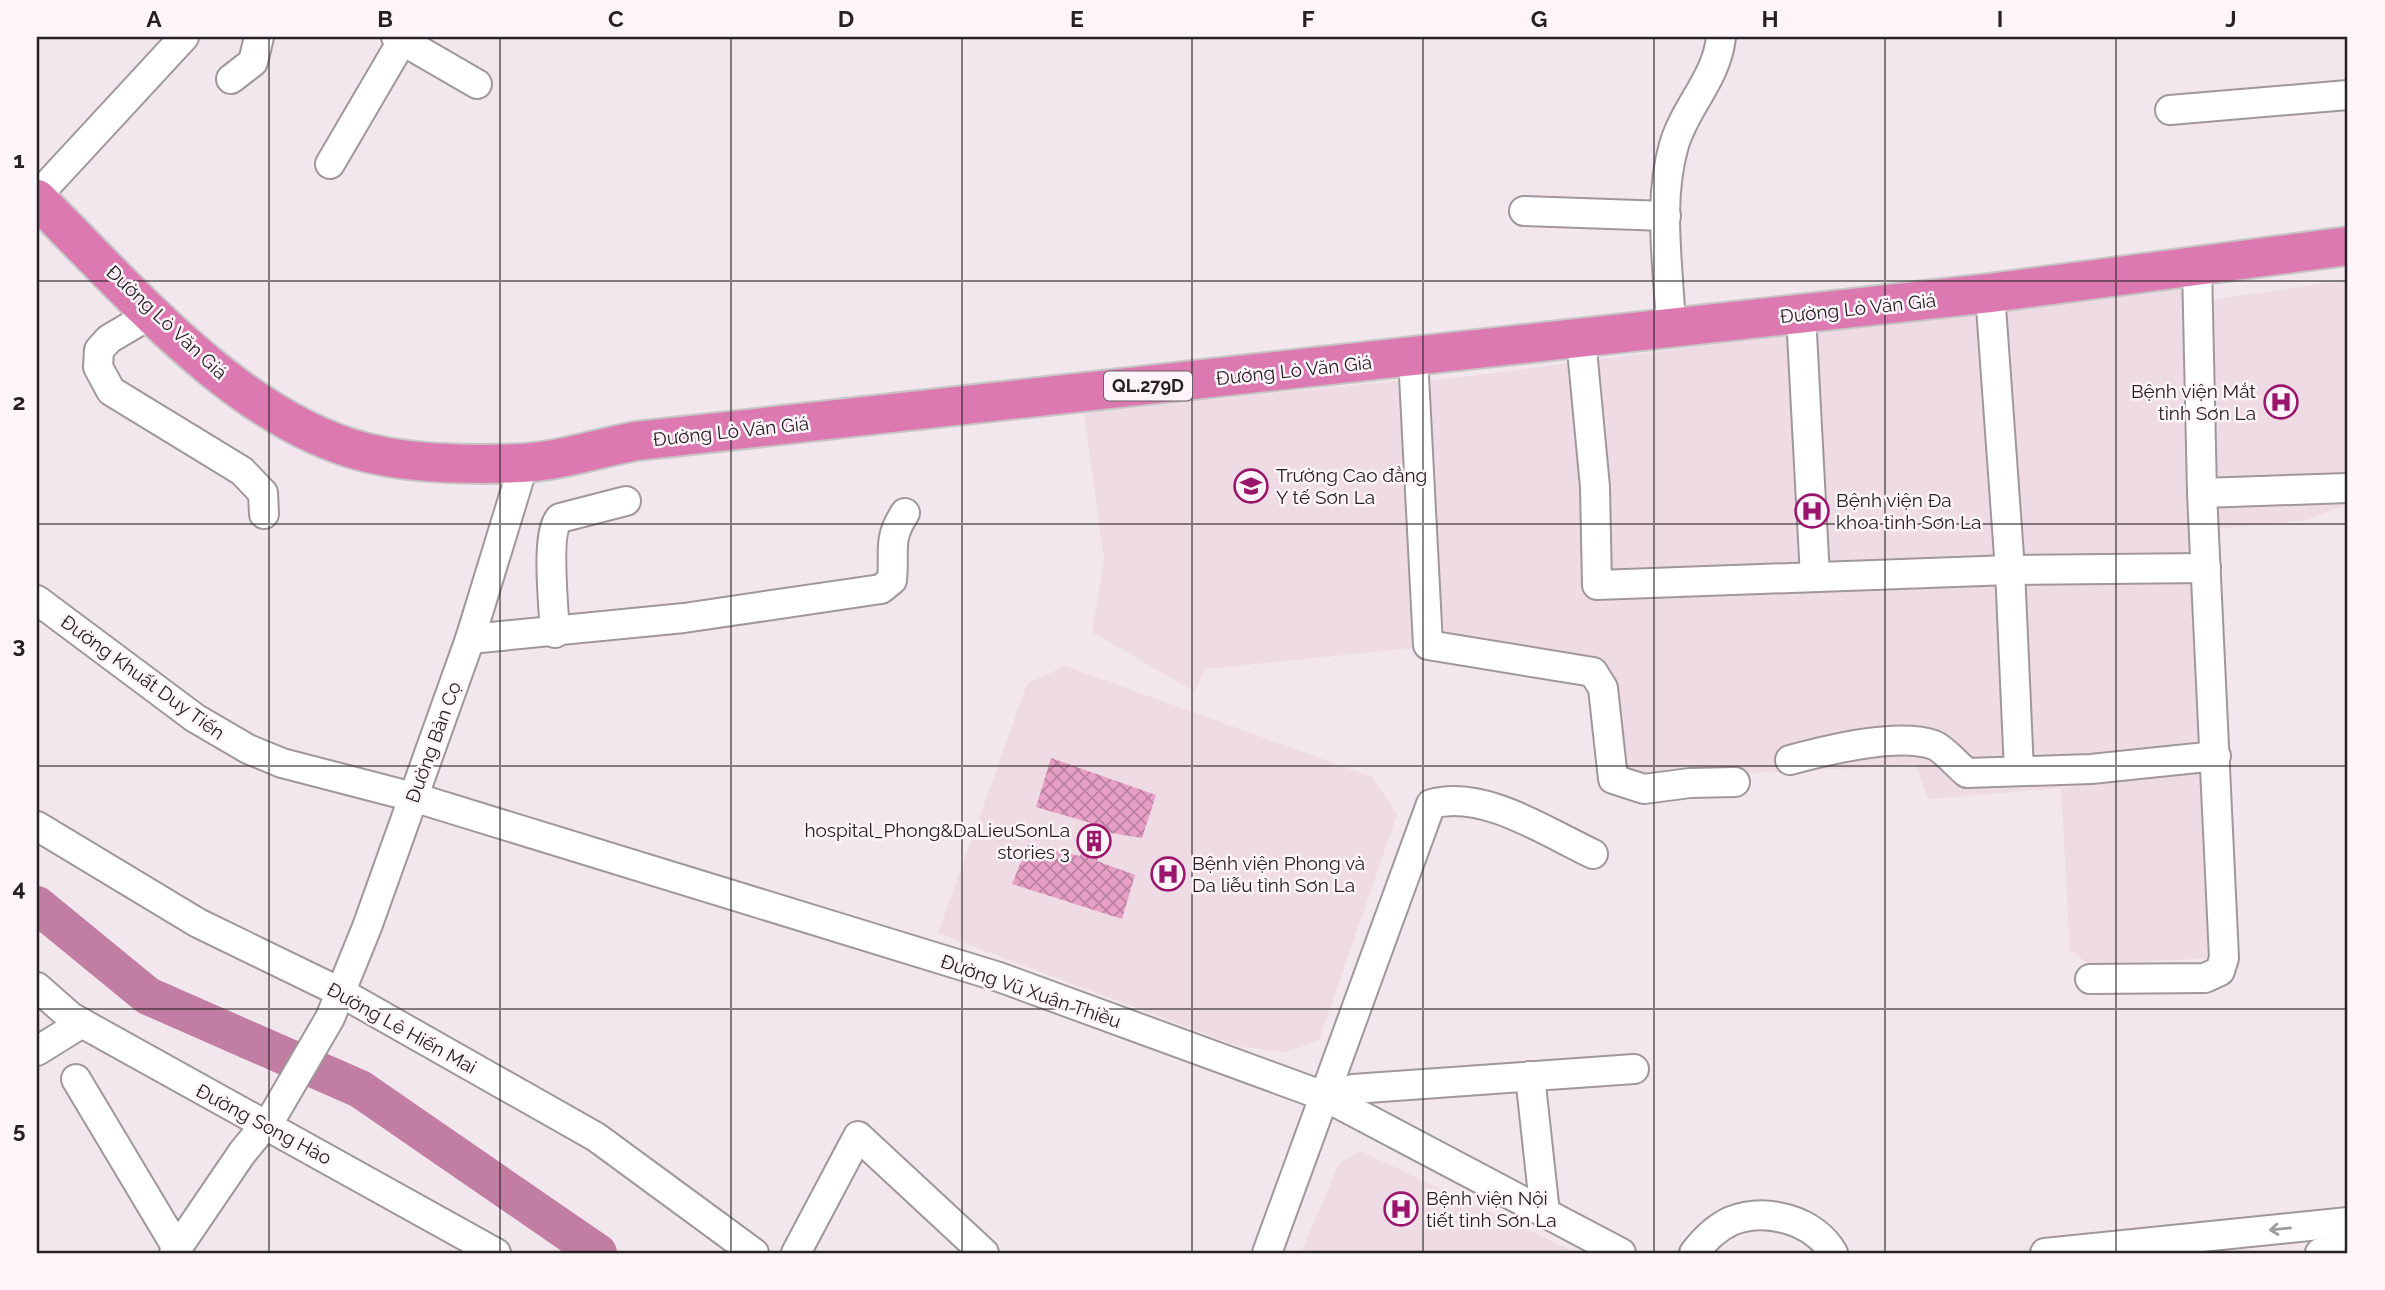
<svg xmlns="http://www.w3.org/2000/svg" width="2385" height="1290" font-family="Raleway,sans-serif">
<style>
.built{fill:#eedbe4}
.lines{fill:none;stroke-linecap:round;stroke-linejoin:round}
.river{stroke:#c27da2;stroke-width:38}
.building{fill:url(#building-cross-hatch)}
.minor-casing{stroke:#a1979b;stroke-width:32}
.highway-casing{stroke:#c7c6c6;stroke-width:42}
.minor{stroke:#fff;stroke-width:28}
.highway{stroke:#dd79b1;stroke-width:38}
.oneway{stroke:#9d9c9c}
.grid{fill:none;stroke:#262224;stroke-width:2;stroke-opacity:0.55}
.labels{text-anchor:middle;stroke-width:5;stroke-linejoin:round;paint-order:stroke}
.shield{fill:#fff4f9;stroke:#676164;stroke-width:2}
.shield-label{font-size:18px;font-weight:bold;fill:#262224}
.street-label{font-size:19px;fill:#262224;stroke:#fff4f9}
.poi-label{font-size:19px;fill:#262224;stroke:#fff4f9;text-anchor:start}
.neatline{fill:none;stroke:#262224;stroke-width:2.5}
.grid-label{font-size:23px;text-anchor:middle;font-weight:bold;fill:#262224}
</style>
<defs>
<pattern id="building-cross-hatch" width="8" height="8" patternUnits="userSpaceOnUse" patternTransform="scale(1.75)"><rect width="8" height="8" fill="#e79fc5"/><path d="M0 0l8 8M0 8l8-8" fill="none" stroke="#bb81a0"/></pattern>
</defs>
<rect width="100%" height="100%" fill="#f1e7ec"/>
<!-- built -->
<g class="built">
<path d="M2348,280V504L2307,520L2215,529L2212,300Z"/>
<path d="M2187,284L2211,958L2090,965L2070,950L2061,788L1928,799L1916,765L1647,778L1625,771L1615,748L1607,667L1434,640L1422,382Z"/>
<path d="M1404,380L1413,648L1205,669L1195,692L1092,632L1104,559L1084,413Z"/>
<path d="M1065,666L1372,777L1397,815L1319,1040L1286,1052L1240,1047L938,933L1027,684Z"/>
<path d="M1360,1151L1577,1253H1301L1339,1164Z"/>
</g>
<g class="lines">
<!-- river -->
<path class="river" d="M37,905L148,996L360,1089L598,1253"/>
</g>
<!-- building -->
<path class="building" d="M1051,758L1156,795L1142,838L1105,832L1097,861L1135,875L1122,919L1012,884L1028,845L1080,856L1091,823L1036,807Z"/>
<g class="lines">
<defs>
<g id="minor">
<path d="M396,37L477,84"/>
<path d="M231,79L253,62L259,37"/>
<path d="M2170,110L2348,95"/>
<path d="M330,164L402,41"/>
<path d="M37,196L184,37"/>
<path d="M1524,211L1666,216"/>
<path d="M1990,293L2010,570L2019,771"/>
<path d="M153,313L109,339L99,350L98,367L111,391L242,471L263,493L264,514"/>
<path d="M1801,315L1815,577"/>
<path d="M1671,329C1669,270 1657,203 1674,145C1685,107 1717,78 1721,37"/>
<path d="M1581,339L1595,487L1597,585L2010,570L2206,568"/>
<path d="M1413,357L1428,645L1593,672L1603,688L1613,779L1644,789L1690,783L1735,782"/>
<path d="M2202,493L2348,488"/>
<path d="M37,600L195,718L248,749L282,763L413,797L999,977L1324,1096L1621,1253"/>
<path d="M555,633C554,610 545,532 560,518L626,501"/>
<path d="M470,639L684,618L881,589L892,580C895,551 887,540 905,513"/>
<path d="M1790,760C1827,750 1898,732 1934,745C1944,749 1958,766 1967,773L2091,769L2216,756"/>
<path d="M37,826L198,923L340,992L596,1137L754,1253"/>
<path d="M2090,979L2205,978L2220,971L2224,958L2202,493L2197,266"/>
<path d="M37,987L71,1017L496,1253"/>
<path d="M37,1051L82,1023"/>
<path d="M1530,1076L1545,1213"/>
<path d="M76,1079L177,1248"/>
<path d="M1324,1096L1353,1089L1634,1069"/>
<path d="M174,1253L242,1153L274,1114L330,1018L367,927L470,639L524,463"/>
<path d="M796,1253L858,1136L984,1253"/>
<path d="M1267,1253L1431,804C1483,789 1546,832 1593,854"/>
<path d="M1694,1253C1704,1240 1716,1228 1731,1221C1766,1207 1814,1220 1833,1253"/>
<path d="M2045,1253L2348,1222"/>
<path d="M2320,1253L2348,1250"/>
</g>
<path id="highway" d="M37,199C127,288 238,420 364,452C410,464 474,465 522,463C560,461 599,448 636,441L1990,293L2348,246"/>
</defs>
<!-- minor casing -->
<use href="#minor" class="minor-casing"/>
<!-- highway casing -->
<use href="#highway" class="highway-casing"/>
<!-- minor -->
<use href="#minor" class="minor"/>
<!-- highway -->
<use href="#highway" class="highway"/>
</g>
<!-- one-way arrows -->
<defs><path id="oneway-shaft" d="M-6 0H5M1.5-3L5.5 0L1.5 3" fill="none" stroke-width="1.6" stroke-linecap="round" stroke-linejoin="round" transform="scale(1.75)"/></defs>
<use class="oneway" href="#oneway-shaft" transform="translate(2280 1229) rotate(174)"/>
<!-- grid -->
<path class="grid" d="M269,37V1253M500,37V1253M731,37V1253M962,37V1253M1192,37V1253M1423,37V1253M1654,37V1253M1885,37V1253M2116,37V1253M37,281H2348M37,524H2348M37,766H2348M37,1009H2348"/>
<!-- icons -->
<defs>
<symbol id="hospital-ring" viewBox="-11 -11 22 22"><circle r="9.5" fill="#fff4f9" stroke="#99166c" stroke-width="1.5"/><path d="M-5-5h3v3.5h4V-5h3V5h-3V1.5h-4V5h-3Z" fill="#99166c"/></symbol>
<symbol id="university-ring" viewBox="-11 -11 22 22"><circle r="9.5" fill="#fff4f9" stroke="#99166c" stroke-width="1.5"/><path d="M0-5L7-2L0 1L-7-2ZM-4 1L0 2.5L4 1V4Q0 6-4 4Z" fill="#99166c"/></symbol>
<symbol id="building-ring" viewBox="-11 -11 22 22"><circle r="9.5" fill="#fff4f9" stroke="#99166c" stroke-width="1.5"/><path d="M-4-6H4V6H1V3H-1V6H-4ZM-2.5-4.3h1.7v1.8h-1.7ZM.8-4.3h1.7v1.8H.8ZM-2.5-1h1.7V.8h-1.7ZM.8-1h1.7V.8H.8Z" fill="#99166c"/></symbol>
</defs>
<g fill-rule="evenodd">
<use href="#hospital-ring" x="2262" y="383" width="38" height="38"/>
<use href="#university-ring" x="1232" y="467" width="38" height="38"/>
<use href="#hospital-ring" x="1793" y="492" width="38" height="38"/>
<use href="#building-ring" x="1075" y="822" width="38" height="38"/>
<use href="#hospital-ring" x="1149" y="855" width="38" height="38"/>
<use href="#hospital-ring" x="1382" y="1190" width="38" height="38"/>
</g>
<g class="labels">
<!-- shield labels -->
<rect class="shield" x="1104" y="371.5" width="88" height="29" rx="5"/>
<g class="shield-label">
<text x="1148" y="392">QL.279D</text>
</g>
<!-- street labels -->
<g class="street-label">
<text transform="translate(1858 308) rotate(-6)" y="7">Đường Lò Văn Giá</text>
<text transform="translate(167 322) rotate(43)" y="7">Đường Lò Văn Giá</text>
<text transform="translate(1294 370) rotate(-6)" y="7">Đường Lò Văn Giá</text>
<text transform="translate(731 431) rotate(-6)" y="7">Đường Lò Văn Giá</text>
<text transform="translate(143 677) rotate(36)" y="7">Đường Khuất Duy Tiến</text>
<text transform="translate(433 742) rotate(-70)" y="7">Đường Bản Cọ</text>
<text transform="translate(1031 991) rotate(19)" y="7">Đường Vũ Xuân Thiều</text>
<text transform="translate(402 1028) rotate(29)" y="7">Đường Lê Hiến Mai</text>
<text transform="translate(264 1124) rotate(28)" y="7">Đường Song Hào</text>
</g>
<!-- poi labels -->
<g class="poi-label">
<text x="2256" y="398" text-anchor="end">Bệnh viện Mắt<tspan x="2256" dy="22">tỉnh Sơn La</tspan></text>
<text x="1276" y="482">Trường Cao đẳng<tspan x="1276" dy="22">Y tế Sơn La</tspan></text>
<text x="1836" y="507">Bệnh viện Đa<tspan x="1836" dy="22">khoa tỉnh Sơn La</tspan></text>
<text x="1070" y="837" text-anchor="end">hospital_Phong&amp;DaLieuSonLa<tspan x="1070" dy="22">stories 3</tspan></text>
<text x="1192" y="870">Bệnh viện Phong và<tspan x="1192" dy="22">Da liễu tỉnh Sơn La</tspan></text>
<text x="1426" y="1205">Bệnh viện Nội<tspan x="1426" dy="22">tiết tỉnh Sơn La</tspan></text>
</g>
</g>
<!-- border -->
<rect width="2385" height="1290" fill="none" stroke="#fff4f9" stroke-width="77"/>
<rect x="38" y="38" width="2308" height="1214" class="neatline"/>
<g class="grid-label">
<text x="154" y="27">A</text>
<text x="385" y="27">B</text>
<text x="616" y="27">C</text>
<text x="846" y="27">D</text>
<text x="1077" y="27">E</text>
<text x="1308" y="27">F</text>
<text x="1539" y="27">G</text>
<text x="1770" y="27">H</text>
<text x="2000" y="27">I</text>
<text x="2231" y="27">J</text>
<text x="19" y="168">1</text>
<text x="19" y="410">2</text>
<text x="19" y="653">3</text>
<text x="19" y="896">4</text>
<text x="19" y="1138">5</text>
</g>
</svg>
